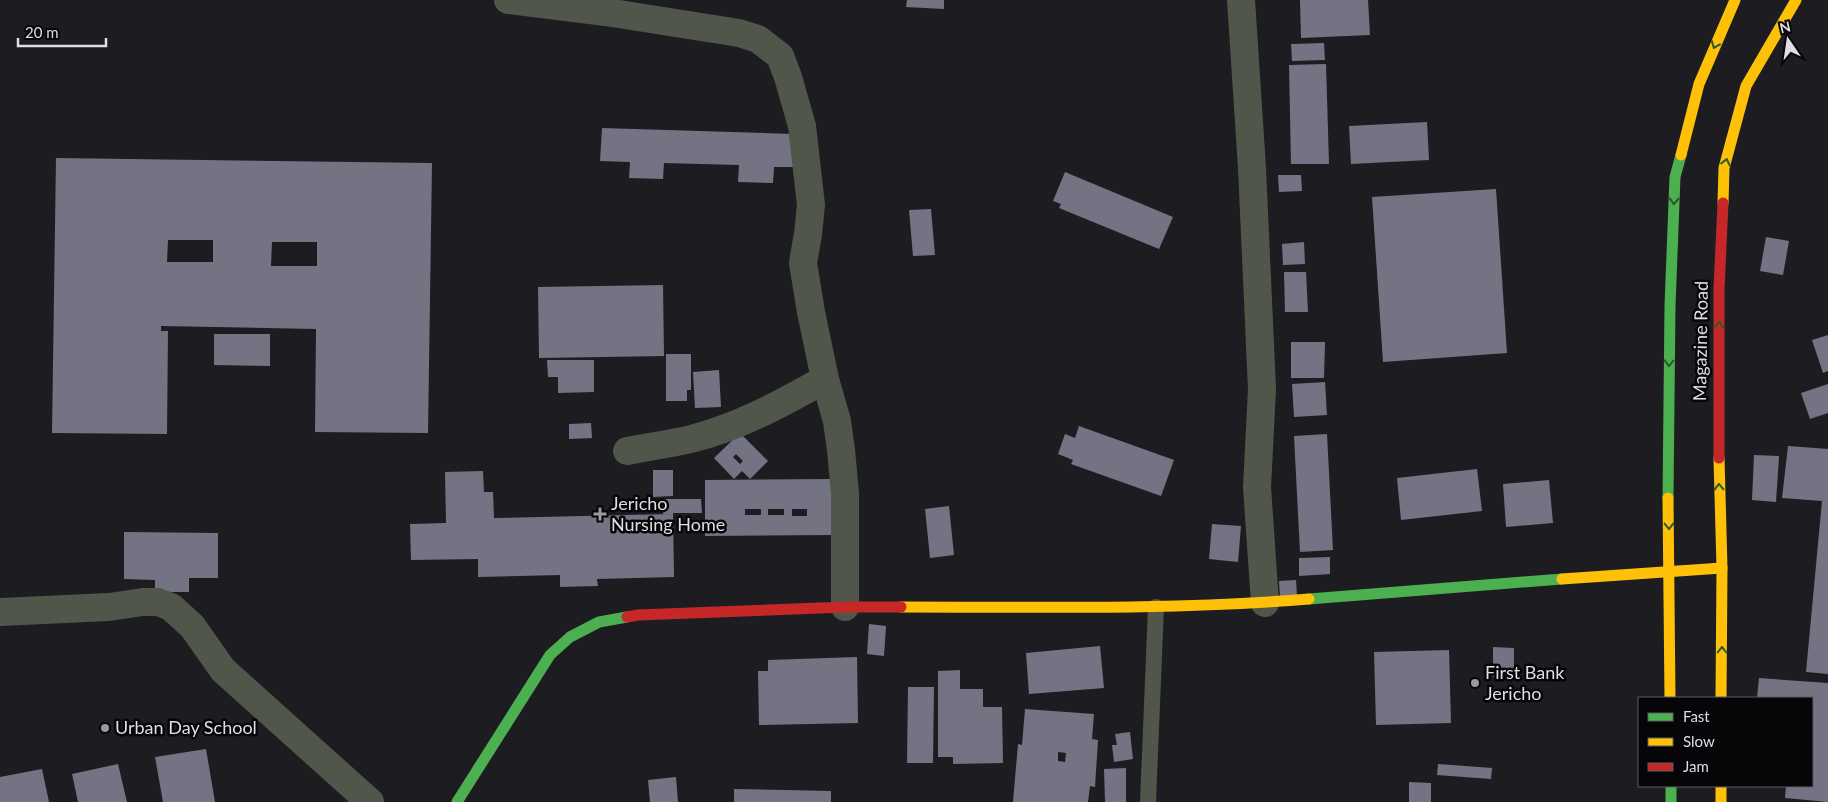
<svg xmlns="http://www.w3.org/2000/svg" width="1828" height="802" font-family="Lato,sans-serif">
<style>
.building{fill:#747384;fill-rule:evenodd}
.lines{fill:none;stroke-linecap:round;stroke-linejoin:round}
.lane{stroke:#505649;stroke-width:16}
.street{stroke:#505649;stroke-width:28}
.fast{stroke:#4caf50;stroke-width:11}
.slow{stroke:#ffc107;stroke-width:11}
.jam{stroke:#c62828;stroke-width:11}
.oneway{stroke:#295a2c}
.poi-dot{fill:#9a9aa0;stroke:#060609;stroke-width:2}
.labels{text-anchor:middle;stroke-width:5;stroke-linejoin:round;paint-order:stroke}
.street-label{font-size:18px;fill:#dedee4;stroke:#060609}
.poi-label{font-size:18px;fill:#dedee4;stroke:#060609;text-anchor:start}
</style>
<rect width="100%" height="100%" fill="#1d1d21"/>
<!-- building -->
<g class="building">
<path d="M907,0H944V9L906,7Z"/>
<path d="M1300,0H1368L1370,35L1301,38Z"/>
<path d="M1324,43L1325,60L1292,61L1291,44Z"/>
<path d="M1326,64L1329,164H1291L1289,65Z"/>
<path d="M1427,122L1429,160L1351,164L1349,126Z"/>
<path d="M602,128L794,134L793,167H774L773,183L738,182L739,165L664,163L663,179L629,178L630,162L600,161Z"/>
<path d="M56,158L432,163L428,433L315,432L316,329L161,326V331H168L167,434L52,433ZM168,240H213V262H167ZM272,242H317V266H271Z"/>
<path d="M1065,172L1173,217L1159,249L1059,208L1061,204L1053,201Z"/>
<path d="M1278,175H1301L1302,191L1279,192Z"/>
<path d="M1496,189L1507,353L1383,362L1372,197Z"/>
<path d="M931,209L935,255L913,256L909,210Z"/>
<path d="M1766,237L1789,241L1783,275L1760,271Z"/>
<path d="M1304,242L1305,264L1283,265L1282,244Z"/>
<path d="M1284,272H1306L1308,312H1285Z"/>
<path d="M663,285L664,356L539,358L538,287Z"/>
<path d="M214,334H270V366L214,365Z"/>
<path d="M1828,335V371L1823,373L1812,340Z"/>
<path d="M1291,342H1325L1324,378H1291Z"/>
<path d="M666,354H691V390H687V401H666Z"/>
<path d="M547,360H594V392L558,393V377H548Z"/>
<path d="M719,370L721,407L695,408L693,372Z"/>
<path d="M1325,382L1327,415L1294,417L1292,384Z"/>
<path d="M1828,384V413L1810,419L1801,393Z"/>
<path d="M591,423L592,438L569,439V424Z"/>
<path d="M1079,426L1174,460L1161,496L1071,464L1073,460L1058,454L1065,434L1075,438Z"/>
<path d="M740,433L768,461L750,479L742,471L734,479L714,458ZM736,454L743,461L740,464L733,457Z"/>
<path d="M1327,434L1333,550L1300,552L1294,436Z"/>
<path d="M1788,446L1828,449V674L1806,672L1822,501L1782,498Z"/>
<path d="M1754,455L1779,456L1776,502L1752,500Z"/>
<path d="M1477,469L1482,511L1401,520L1397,478Z"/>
<path d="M653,470H673V496L653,497Z"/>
<path d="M483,471L484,492H493L494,518L670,514H663L662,499H701L702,513H673L674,577L597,579L598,586L560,587V575L478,577V559L411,560L410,524L446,523L445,472Z"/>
<path d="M833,479V535L705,536V480ZM745,509H761V515H745ZM768,509H784V515H768ZM792,509H807V516H792Z"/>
<path d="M1549,480L1553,523L1506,527L1503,484Z"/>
<path d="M949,506L954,555L930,558L925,509Z"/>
<path d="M1212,524L1241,526L1238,562L1209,559Z"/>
<path d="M124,532L218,533V578H189V592H155V580L124,579Z"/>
<path d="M1330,557V574L1299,576V558Z"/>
<path d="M1296,580L1297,596L1280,597L1279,581Z"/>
<path d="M869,624L886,626L884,656L867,654Z"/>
<path d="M1100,646L1104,688L1029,694L1026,653Z"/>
<path d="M1493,647L1514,648V676L1493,677Z"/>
<path d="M1449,650L1451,723L1376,725L1374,652Z"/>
<path d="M857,657L858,723L759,725L758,671H768V660Z"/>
<path d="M960,670V689H983V707H1002L1003,763L953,764V757H938V671Z"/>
<path d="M1759,678L1828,683V802L1785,798L1786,786H1812V698H1757Z"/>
<path d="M908,687H934L933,763H907Z"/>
<path d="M1025,709L1094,714L1092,739L1098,740L1095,787L1090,786L1088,802H1013L1018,744L1022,745ZM1058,752L1066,753L1065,762L1058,761Z"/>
<path d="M1130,732L1133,759L1114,762L1112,745H1117L1115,734Z"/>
<path d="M206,749L215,802H163L155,757Z"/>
<path d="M118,764L127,802H78L72,774Z"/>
<path d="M1438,764L1492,768L1491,779L1437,775Z"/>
<path d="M1126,768V802H1105L1104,769Z"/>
<path d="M42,769L49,802H0V777Z"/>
<path d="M676,777L678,802H650L648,780Z"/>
<path d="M1409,782L1431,783V802H1409Z"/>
<path d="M734,789L831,791V802H734Z"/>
</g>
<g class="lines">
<!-- lane -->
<path class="lane" d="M1148,802L1156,607"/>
<!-- street -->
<g class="street">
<path d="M508,0L606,12L739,33L758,39L780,56L788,77L802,126L811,205L808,234L803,263L811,312L825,379L837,421L841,450L845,493V607"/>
<path d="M1241,0L1252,168L1262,389L1257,487L1265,603"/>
<path d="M627,451C648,447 670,444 691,439C739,427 783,403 825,379"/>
<path d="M0,612L109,607L143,602H158L171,607L192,626L223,670L370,802"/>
</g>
<!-- fast -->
<g class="fast">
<path d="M1668,498L1670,306L1675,177L1681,155"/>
<path d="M1309,599L1562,579"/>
<path d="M1671,786V802"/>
<path d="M457,802L550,655L570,637L599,622L627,617"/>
</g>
<!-- slow -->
<g class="slow">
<path d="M1681,155L1699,84L1735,0"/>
<path d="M1723,203L1724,168L1746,86L1796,0"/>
<path d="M1719,458L1722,568L1721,698"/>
<path d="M1668,498L1670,698"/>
<path d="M1562,579L1722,568"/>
<path d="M901,607C1037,607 1174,610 1309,599"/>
<path d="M1721,786V802"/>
</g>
<!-- jam -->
<g class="jam">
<path d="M1719,458V289L1723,203"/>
<path d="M627,617L638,615L845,607H901"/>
</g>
</g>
<!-- one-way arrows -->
<defs><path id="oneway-chevron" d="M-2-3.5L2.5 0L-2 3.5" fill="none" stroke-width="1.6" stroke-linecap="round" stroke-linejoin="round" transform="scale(1.25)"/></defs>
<g class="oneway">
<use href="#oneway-chevron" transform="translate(1715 45) rotate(112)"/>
<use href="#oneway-chevron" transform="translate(1726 162) rotate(-77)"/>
<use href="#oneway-chevron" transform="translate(1674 201) rotate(93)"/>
<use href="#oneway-chevron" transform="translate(1719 325) rotate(-90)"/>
<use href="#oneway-chevron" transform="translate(1669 363) rotate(91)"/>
<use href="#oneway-chevron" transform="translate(1719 487) rotate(-92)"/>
<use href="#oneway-chevron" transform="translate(1669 526) rotate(89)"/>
<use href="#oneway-chevron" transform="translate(1722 650) rotate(-90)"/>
</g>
<!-- markers -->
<g class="poi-dot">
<path d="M597.5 506.5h5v5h5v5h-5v5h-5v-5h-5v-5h5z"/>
<circle cx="1475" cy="683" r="5"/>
<circle cx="105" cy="728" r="5"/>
</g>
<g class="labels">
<!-- street labels -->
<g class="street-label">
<text transform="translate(1701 341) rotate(-89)" y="6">Magazine Road</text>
</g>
<!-- poi labels -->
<g class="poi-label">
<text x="611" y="510">Jericho<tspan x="611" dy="21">Nursing Home</tspan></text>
<text x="1485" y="679">First Bank<tspan x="1485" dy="21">Jericho</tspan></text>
<text x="115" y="734">Urban Day School</text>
</g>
</g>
<!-- legend -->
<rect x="1638" y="697" width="175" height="90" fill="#060609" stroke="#5c5c61"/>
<rect x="1648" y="713" width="25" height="8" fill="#4caf50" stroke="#5c5c61"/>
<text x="1683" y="722" font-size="15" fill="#dedee4">Fast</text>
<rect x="1648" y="738" width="25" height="8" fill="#ffc107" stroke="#5c5c61"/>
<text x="1683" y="747" font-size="15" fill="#dedee4">Slow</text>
<rect x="1648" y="763" width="25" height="8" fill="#c62828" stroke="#5c5c61"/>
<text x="1683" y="772" font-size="15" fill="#dedee4">Jam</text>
<!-- north arrow -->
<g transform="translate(1788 40) rotate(347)" stroke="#060609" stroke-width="4" paint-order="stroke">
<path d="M0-4L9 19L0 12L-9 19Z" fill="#dedee4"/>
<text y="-8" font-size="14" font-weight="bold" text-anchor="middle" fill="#dedee4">N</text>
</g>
<!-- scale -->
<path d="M18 38v8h88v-8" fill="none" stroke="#dedee4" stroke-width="2.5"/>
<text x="25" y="38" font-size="15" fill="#dedee4" stroke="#060609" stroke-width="4" paint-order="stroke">20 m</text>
</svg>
